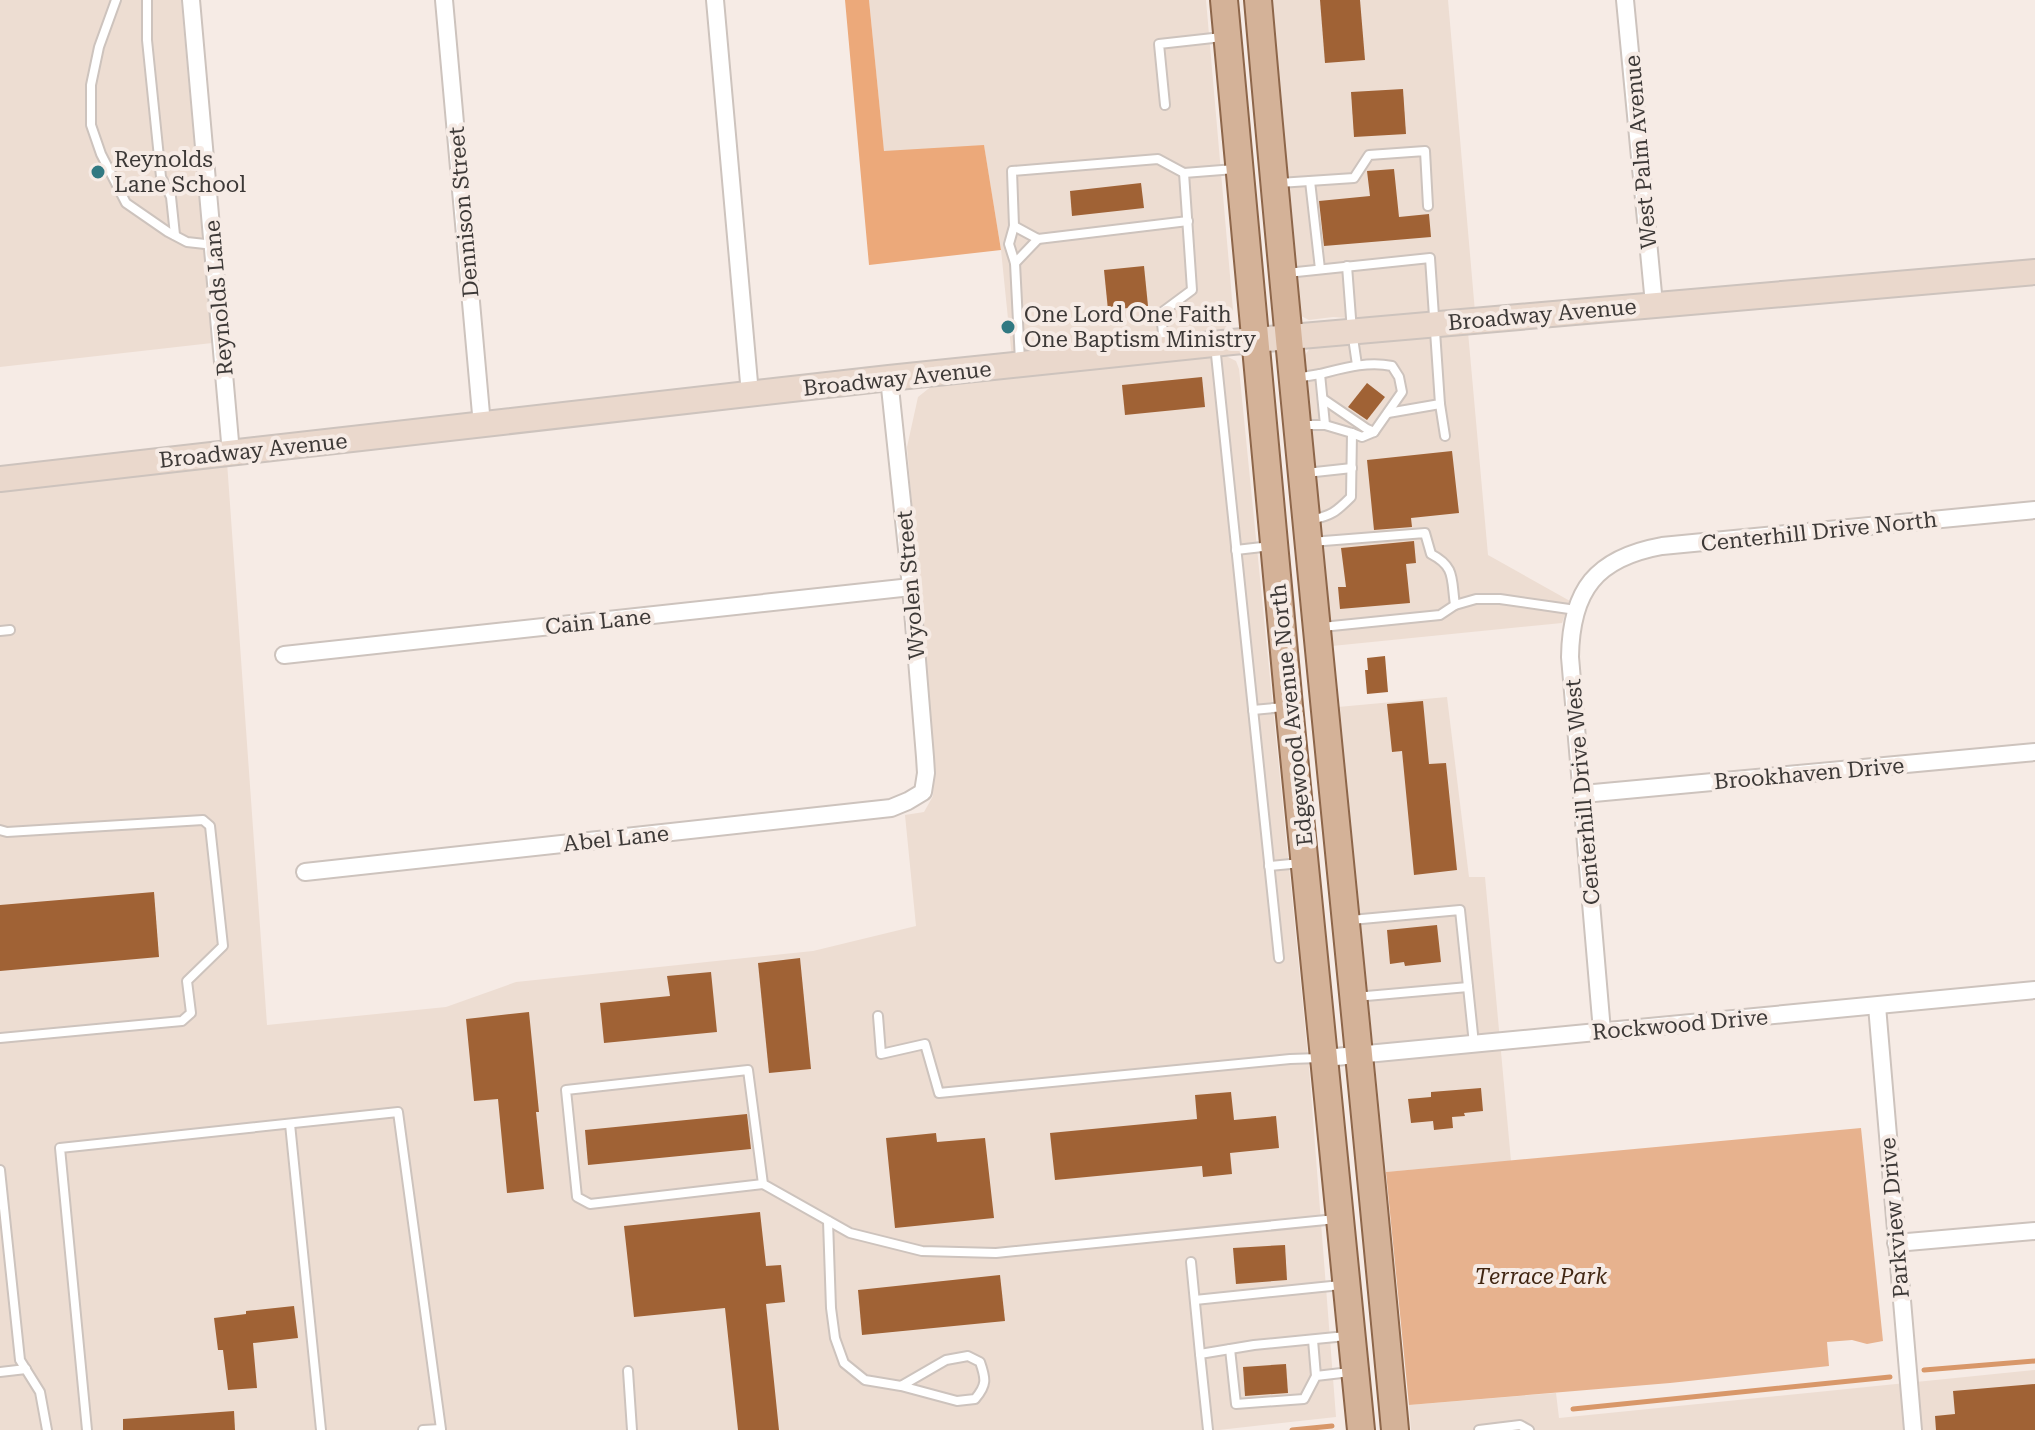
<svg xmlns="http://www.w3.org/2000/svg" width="2035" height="1430" font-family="'Roboto Serif',serif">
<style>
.built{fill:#edddd2}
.green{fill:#e7b28e}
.forest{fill:#eca97a}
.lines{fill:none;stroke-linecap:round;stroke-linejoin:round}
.stream{stroke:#d89769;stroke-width:5}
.building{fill:#a06235}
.lane-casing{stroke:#cdc3bd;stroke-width:12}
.street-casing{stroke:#cdc3bd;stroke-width:20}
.secondary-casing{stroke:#cdc3bd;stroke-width:28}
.primary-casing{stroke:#8d664a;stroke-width:30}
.lane{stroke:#fff;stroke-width:8}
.street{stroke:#fff;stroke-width:16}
.secondary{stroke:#ead8cc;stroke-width:24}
.primary{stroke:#d4b298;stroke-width:26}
.poi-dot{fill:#317982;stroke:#f6ebe5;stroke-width:3}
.labels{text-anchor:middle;stroke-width:8;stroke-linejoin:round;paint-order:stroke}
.street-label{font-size:22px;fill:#3d3937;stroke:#f6ebe5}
.poi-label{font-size:22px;fill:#3d3937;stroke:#f6ebe5;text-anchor:start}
.park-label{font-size:22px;font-style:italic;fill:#412612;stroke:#f6ebe5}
</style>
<rect width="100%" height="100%" fill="#f6ebe5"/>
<!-- built -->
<g class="built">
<path d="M0,0H181L212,343L0,367Z"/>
<path d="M869,0H1206L1233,310V319L1225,328L1215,332L1012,358L1001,250L984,146L884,152Z"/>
<path d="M1272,0H1448L1475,312L1377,320L1333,317L1309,320L1301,316L1298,308Z"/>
<path d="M1468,332L1488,555L1570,601L1562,623L1332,646L1303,361L1305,355L1310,348L1318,345Z"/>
<path d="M1226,356L1236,361L1239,369L1309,1067L1336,1417L1219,1430H0V488L227,462L267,1025L446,1007L516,982L813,951L916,926L905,815L924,812L933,796L934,767L907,447L918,397L933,385L947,382Z"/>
<path d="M1447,697L1469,877H1485L1511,1161L1386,1172L1338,707Z"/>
<path d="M2035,1370V1430H1411L1409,1405L1556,1393L1559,1418Z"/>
</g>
<!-- green -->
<path class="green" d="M1861,1128L1883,1341L1867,1344L1852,1340L1827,1342L1829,1366L1670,1383L1409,1405L1386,1172Z"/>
<!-- forest -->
<path class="forest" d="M845,0H869L884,151L984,145L1001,250L869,265Z"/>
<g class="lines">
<!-- stream -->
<g class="stream">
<path d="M1924,1370L2035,1361"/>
<path d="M1573,1409L1890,1377"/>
<path d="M1292,1430L1332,1426"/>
</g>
</g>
<!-- building -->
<g class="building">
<path d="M1320,0H1360L1365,60L1325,63Z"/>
<path d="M1403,89L1406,134L1354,137L1351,92Z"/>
<path d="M1394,169L1399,217L1429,214L1431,237L1324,246L1319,201L1370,196L1367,171Z"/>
<path d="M1141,183L1144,208L1072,216L1070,191Z"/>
<path d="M1144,266L1148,306L1108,310L1104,270Z"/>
<path d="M1202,377L1205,407L1125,415L1122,385Z"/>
<path d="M1367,383L1385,397L1367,420L1348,407Z"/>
<path d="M1452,451L1459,513L1411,518L1412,527L1374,530L1367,460Z"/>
<path d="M1414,541L1416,563L1406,564L1410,603L1340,609L1338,587H1346L1341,548Z"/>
<path d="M1385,656L1388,692L1367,694L1365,670H1368L1367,658Z"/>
<path d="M1423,701L1429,764L1446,763L1457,870L1414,875L1402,751L1392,752L1387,704Z"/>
<path d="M154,892L159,957L0,971V905Z"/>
<path d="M1437,925L1441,962L1405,966L1404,962L1390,964L1387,930Z"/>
<path d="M800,958L811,1069L769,1073L758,963Z"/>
<path d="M711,972L717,1032L604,1043L600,1003L670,996L667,976Z"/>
<path d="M529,1012L539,1112H536L544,1189L507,1193L498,1099L474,1101L466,1019Z"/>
<path d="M1481,1088L1483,1111L1464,1113L1465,1116L1452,1117L1453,1128L1434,1130L1433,1121L1411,1123L1408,1099L1431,1097V1092Z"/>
<path d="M1231,1092L1234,1120L1276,1116L1279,1148L1230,1153L1232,1174L1203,1177L1202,1166L1055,1180L1050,1133L1197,1119L1195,1095Z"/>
<path d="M747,1114L751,1149L588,1165L585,1130Z"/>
<path d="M936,1133L937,1142L985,1138L994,1218L895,1228L886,1138Z"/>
<path d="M760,1212L766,1266L781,1265L785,1302L766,1304L779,1430H738L725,1308L634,1317L624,1226Z"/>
<path d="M1285,1245L1287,1280L1236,1284L1233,1248Z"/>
<path d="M1000,1275L1005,1321L862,1335L858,1290Z"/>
<path d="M294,1306L298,1338L253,1343L257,1388L228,1390L223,1350H218L214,1318L246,1314V1311Z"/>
<path d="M1286,1364L1288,1393L1245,1396L1243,1367Z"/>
<path d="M2035,1384V1430H1936L1935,1416L1955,1414L1953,1391Z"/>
<path d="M234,1411L235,1430H123V1419Z"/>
</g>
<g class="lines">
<defs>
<g id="lane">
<path d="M116,0L99,47L91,85V125L101,154L126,203L168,232L187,242L214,245"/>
<path d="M147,0V40L161,177L171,197L175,235"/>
<path d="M1165,105L1159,44L1222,37"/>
<path d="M1310,181L1320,269"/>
<path d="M1279,183L1354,178L1369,155L1425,151L1428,206"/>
<path d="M1014,226L1038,239L1188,221"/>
<path d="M1015,263L1038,239"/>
<path d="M1347,266L1352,331L1357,365"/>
<path d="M1287,273L1430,258L1440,404L1388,413"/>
<path d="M1164,344L1161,313L1192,290L1184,173L1235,169"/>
<path d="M1215,345L1279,958"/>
<path d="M1020,361L1015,263L1009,244L1014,226L1012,171L1158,159L1184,173"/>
<path d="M1320,374C1344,368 1367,361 1392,366L1399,377L1402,392L1374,432L1362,437L1352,433"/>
<path d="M1296,378L1320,374L1325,425"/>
<path d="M1323,399L1367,429L1374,432"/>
<path d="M1440,404L1445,436"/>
<path d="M1302,425H1325L1352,433L1351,497C1336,512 1331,516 1310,520"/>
<path d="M1306,473L1352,468"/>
<path d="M1311,542L1425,533L1431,554C1456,567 1451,579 1455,605L1440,615L1322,627"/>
<path d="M1236,550L1271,546"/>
<path d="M1455,605L1476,599H1500L1576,610"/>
<path d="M0,631L10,630"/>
<path d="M1253,710L1284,707"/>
<path d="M0,830L7,832L203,820L210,826L223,946L187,981L191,1013L182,1021L0,1038"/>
<path d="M1269,866L1301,863"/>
<path d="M1351,920L1460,910L1474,1044"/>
<path d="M1355,997L1468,987"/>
<path d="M878,1016L881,1054L925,1044L939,1093L1290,1059L1320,1058"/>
<path d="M290,1124L321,1430"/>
<path d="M0,1170L20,1360L40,1392L47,1430"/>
<path d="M763,1184L748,1070L566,1090L577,1197L590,1204L763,1184L850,1233L922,1251L996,1253L1336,1219"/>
<path d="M828,1221L831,1308L835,1338L844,1363L865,1380L901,1386L946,1360L968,1356L980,1362C986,1379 987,1385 975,1399L957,1401L901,1386"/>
<path d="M1191,1262L1200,1354"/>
<path d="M1195,1300L1341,1285"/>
<path d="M1313,1340L1316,1376"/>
<path d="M1230,1349L1236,1404L1304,1399L1316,1376L1350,1372"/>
<path d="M628,1371L632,1430"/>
<path d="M0,1372L26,1369"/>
<path d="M87,1430L60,1148L398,1112L441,1429L423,1430"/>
<path d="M1208,1430L1200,1354L1254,1345L1346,1336"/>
<path d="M1479,1430L1520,1425L1529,1430"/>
</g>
<g id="street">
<path d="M191,0L231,453"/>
<path d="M444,0L482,425"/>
<path d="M715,0L750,394"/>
<path d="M1625,0L1654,304"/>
<path d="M284,655L911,587"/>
<path d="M1583,794L2035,752"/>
<path d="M305,872L891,808L908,801L923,792L926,773L925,757L911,587L889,378"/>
<path d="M1877,1006L1913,1430"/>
<path d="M1602,1031L1570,657C1571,590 1596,558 1662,546L2035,510"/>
<path d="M1325,1058L2035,990"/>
<path d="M1896,1243L2035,1231"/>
</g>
<path id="secondary" d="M0,479L889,378L1232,342L2035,272"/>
<g id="primary">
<path d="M1224,0L1289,706L1361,1430"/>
<path d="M1258,0C1299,477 1351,953 1395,1430"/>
</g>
</defs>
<!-- lane casing -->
<use href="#lane" class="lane-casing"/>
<!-- street casing -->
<use href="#street" class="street-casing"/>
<!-- secondary casing -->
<use href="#secondary" class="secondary-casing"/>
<!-- primary casing -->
<use href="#primary" class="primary-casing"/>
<!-- lane -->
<use href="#lane" class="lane"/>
<!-- street -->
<use href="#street" class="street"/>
<!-- secondary -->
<use href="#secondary" class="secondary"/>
<!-- primary -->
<use href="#primary" class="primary"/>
</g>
<!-- markers -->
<g class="poi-dot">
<circle cx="98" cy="172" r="8"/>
<circle cx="1008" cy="327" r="8"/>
</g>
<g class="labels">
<!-- street labels -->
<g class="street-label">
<text transform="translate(1640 152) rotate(-95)" y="8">West Palm Avenue</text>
<text transform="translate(463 212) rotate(-95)" y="8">Dennison Street</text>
<text transform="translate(218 298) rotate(-95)" y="8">Reynolds Lane</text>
<text transform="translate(1542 314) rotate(-5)" y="8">Broadway Avenue</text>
<text transform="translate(897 378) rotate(-6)" y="8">Broadway Avenue</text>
<text transform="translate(253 450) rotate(-6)" y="8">Broadway Avenue</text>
<text transform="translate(1819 531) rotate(-6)" y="8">Centerhill Drive North</text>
<text transform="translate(910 585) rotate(-95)" y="8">Wyolen Street</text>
<text transform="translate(598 621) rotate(-6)" y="8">Cain Lane</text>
<text transform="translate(1291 715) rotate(-96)" y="8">Edgewood Avenue North</text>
<text transform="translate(1809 773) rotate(-5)" y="8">Brookhaven Drive</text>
<text transform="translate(1582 792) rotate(-95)" y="8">Centerhill Drive West</text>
<text transform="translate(616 838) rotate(-6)" y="8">Abel Lane</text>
<text transform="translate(1680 1024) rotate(-5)" y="8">Rockwood Drive</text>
<text transform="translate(1894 1218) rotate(-95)" y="8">Parkview Drive</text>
</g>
<!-- poi labels -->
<g class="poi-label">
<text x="114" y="167">Reynolds<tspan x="114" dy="25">Lane School</tspan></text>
<text x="1024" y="322">One Lord One Faith<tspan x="1024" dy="25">One Baptism Ministry</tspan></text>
</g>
<!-- park labels -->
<g class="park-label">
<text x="1541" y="1284">Terrace Park</text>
</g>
</g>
</svg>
